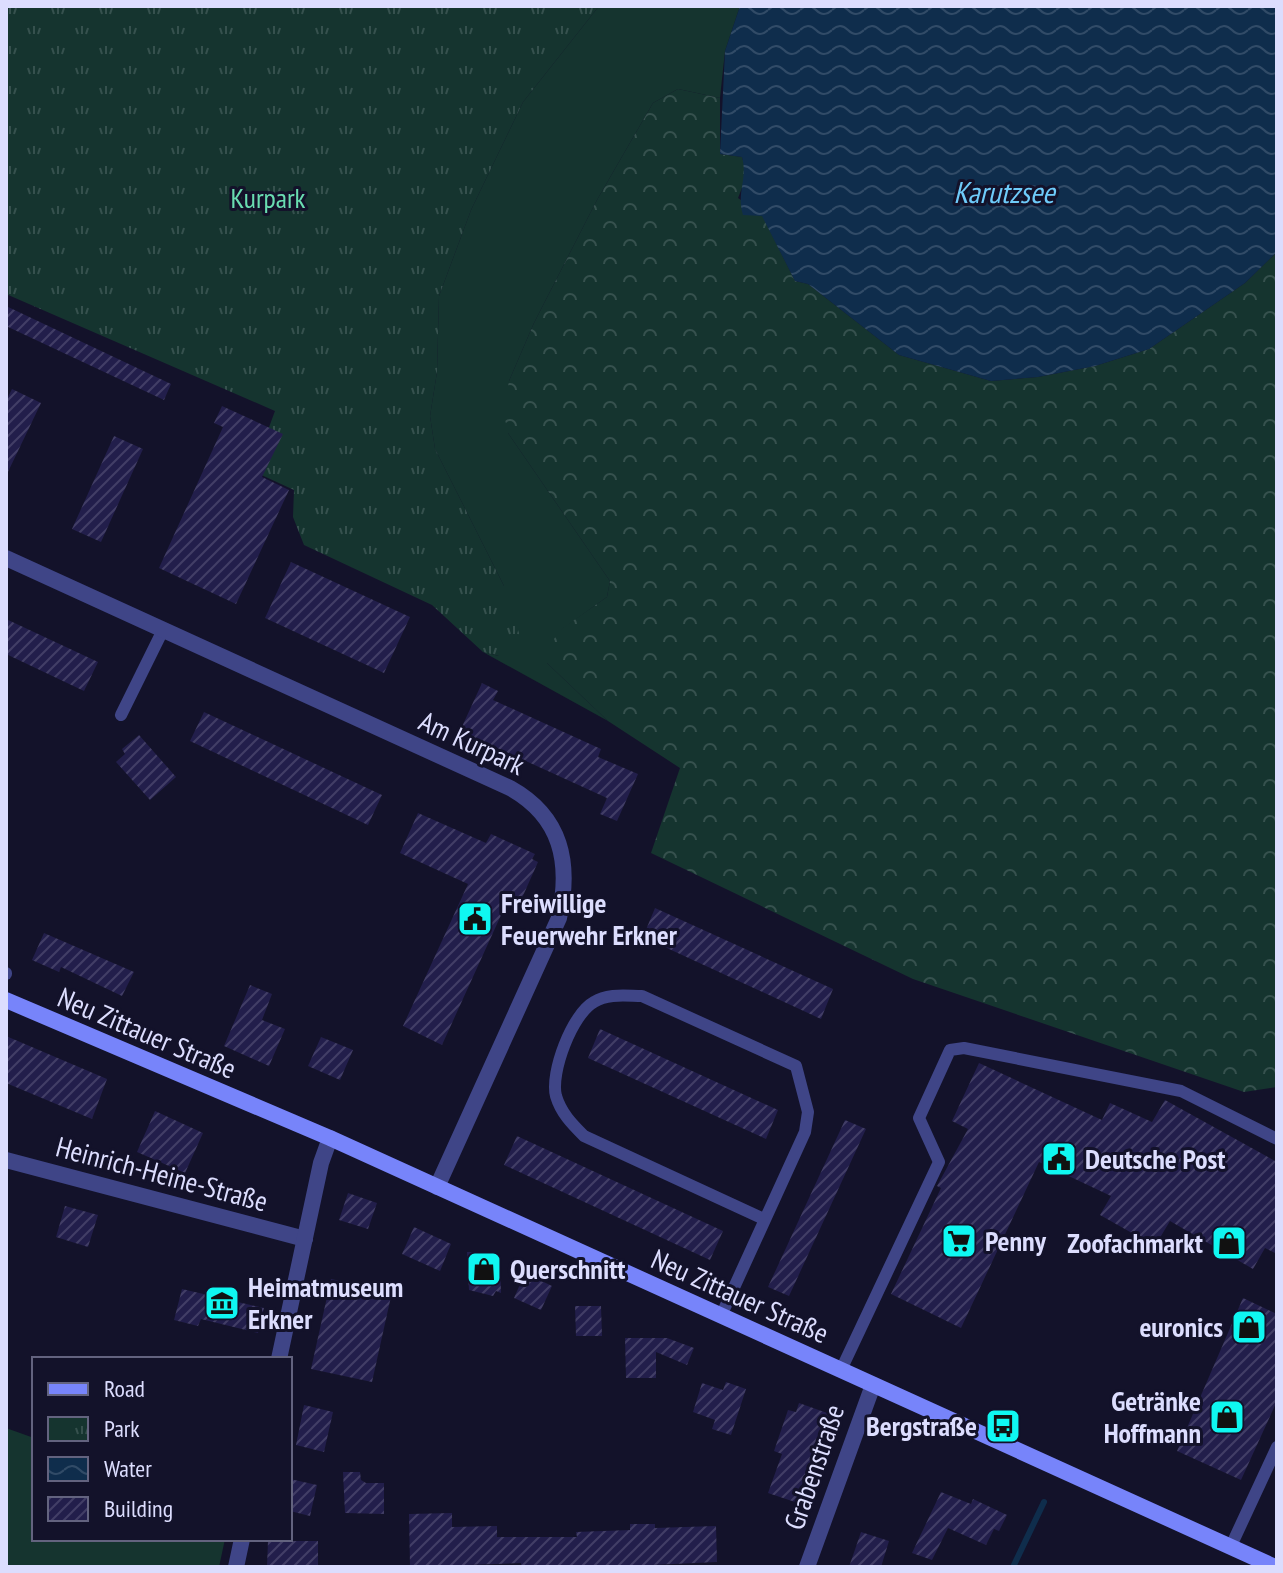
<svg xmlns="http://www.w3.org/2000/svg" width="1283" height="1573" font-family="'PT Sans Narrow',sans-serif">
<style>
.green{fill:#15342f}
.forest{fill:url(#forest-crowns)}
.park{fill:url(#park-tufts)}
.water{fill:url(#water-waves)}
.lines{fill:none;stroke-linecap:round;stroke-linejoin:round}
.stream{stroke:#0f2d4c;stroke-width:6}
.building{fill:url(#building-hatch)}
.lane{stroke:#3f4587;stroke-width:12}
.street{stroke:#3f4587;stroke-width:16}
.secondary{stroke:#7784fa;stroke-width:16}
.labels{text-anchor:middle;stroke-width:6;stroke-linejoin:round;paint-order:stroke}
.park-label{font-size:28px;fill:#69ddb1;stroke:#13122a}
.street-label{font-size:28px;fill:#dcddfe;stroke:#13122a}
.poi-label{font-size:28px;font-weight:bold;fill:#dcddfe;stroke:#13122a;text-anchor:start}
.water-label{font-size:30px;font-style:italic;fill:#6ecbfa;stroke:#13122a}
</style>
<defs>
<pattern id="forest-crowns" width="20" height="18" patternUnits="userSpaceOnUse" patternTransform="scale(2)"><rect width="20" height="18" fill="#15342f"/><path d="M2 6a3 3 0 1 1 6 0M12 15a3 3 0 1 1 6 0" fill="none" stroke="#36514e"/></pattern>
<pattern id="park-tufts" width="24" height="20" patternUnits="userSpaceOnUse" patternTransform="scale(2)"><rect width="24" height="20" fill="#15342f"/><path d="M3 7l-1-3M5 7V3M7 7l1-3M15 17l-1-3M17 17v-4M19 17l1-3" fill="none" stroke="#36514e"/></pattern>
<pattern id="water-waves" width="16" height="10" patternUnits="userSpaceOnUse" patternTransform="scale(2)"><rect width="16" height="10" fill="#0f2d4c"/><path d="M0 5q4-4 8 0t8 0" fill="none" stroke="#314b67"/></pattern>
<pattern id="building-hatch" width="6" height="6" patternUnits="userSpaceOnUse" patternTransform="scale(2)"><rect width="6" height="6" fill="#221e4b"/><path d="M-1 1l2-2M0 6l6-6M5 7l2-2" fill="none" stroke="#423e66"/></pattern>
</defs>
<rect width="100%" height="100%" fill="#13122a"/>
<!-- green -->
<g class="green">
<path d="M599,6H740L725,51L720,98L678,89L653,103L597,200L534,323L509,381L508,433L610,581L607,597L561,630L547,663L608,721L483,652L499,656L504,586L435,449L430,416L437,372L439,296L471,210L523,102Z"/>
<path d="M6,1428L34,1438V1539H225L219,1567H6Z"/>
</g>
<!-- forest -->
<path class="forest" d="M678,89L720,98V154L742,157L747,175L738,198L762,215L795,281L808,284L899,355L991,381L1038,377L1095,366L1149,349L1245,283L1277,252V1087L1244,1092L913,979L651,853L680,768L608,721L547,663L546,651L560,630L607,597L610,581L508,433L503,410L509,381L534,323L597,200L653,103Z"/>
<!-- park -->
<path class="park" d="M6,6H599L523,102L471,210L439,296L437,372L430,416L435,449L504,586L519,633L517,647L499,656L483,652L432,605L304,545L293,517L294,490L253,471L275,411L6,294Z"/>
<!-- water -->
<path class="water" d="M740,6H1277V252L1245,283L1149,349L1095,366L1038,377L991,381L899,355L808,284L795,281L762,216L743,215C736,193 748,179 742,157L720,154L725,51Z"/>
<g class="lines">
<!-- stream -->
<path class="stream" d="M1013,1567L1044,1502"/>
</g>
<!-- building -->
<g class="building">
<path d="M6,306L171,384L164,400L6,326Z"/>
<path d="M12,389L41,403L6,476V401Z"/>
<path d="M222,406L283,434L262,477L289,490L236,604L159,568L223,427L214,423Z"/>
<path d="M114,436L143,449L101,542L72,529Z"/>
<path d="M291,562L410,617L384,673L265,618Z"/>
<path d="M6,619L98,662L84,691L6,654Z"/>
<path d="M482,683L498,691L493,700L601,749L598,757L638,774L617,821L600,814L607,798L460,731Z"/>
<path d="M204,712L382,795L368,825L190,741Z"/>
<path d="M139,735L176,777L150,800L116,762L125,754L122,749Z"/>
<path d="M418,813L486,843L491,834L535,854L532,859L538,862L518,907L507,902L442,1045L403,1026L468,884L400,853Z"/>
<path d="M655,908L833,989L821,1019L643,937Z"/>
<path d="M44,933L134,972L122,996L61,967L59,972L32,960Z"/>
<path d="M250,985L272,994L262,1020L285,1029L269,1066L224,1046Z"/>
<path d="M600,1029L778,1110L766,1139L588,1058Z"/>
<path d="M6,1036L107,1079L92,1119L6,1083Z"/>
<path d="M321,1037L353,1050L340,1080L308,1066Z"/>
<path d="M979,1063L1102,1120L1110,1103L1152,1122L1165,1100L1277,1162V1254L1265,1248L1253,1269L1170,1221L1155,1246L1100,1215L1111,1196L1039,1162L961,1328L891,1294L941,1188L937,1186L968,1129L952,1121Z"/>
<path d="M155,1111L203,1133L185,1173L137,1152Z"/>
<path d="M845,1120L866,1129L789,1296L768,1287Z"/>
<path d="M517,1136L723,1231L710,1260L504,1165Z"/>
<path d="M348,1193L377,1203L368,1229L339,1220Z"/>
<path d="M65,1206L98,1215L88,1247L56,1237Z"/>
<path d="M414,1227L451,1244L440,1271L402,1254Z"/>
<path d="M467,1252H489L500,1258L501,1293L496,1291L493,1296L469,1290Z"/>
<path d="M525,1273L552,1286L541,1310L514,1298Z"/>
<path d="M331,1279L392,1292L372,1382L311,1369Z"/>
<path d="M182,1289L264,1308L258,1333L201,1319L198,1326L174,1320Z"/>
<path d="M1243,1298L1277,1314V1401L1241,1480L1177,1451Z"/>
<path d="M575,1306H601L602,1336H576Z"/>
<path d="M625,1338H667L694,1348L687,1365L656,1352V1378H626Z"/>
<path d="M726,1382L746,1389L731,1435L712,1429L715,1420L693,1412L702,1383L723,1390Z"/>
<path d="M799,1403L830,1414L795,1502L768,1493L782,1454L774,1451L788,1410L796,1412Z"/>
<path d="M304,1405L333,1412L324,1452L296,1445Z"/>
<path d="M343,1472H360L361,1480L366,1483H384V1514L345,1513Z"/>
<path d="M290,1479L317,1485L310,1516L290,1511Z"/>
<path d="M941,1492L971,1504L973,1499L1007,1515L999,1531L994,1529L986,1545L948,1528L932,1560L912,1553Z"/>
<path d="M452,1513V1527L497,1526V1537H577L576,1532L630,1530V1524H655V1528L716,1526L717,1562L608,1567H521V1563L410,1567L409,1514Z"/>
<path d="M861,1532L889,1541L881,1567H849Z"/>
<path d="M268,1541H318V1566H267Z"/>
</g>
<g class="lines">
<!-- lane -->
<g class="lane">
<path d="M121,715L163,630"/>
<path d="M6,974V973"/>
<path d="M721,1316L805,1132L808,1112L796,1066L642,996C627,996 608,993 594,1002C572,1014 550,1073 556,1096C561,1113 572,1124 584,1136L764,1219"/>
<path d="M841,1370L939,1162L919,1118L950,1050L964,1048L1181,1091L1277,1139"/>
<path d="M1231,1546L1277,1447"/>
</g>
<!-- street -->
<g class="street">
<path d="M6,558L510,788C562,817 571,863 559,918L437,1187"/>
<path d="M6,1160L305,1239"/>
<path d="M279,1359L321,1163L330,1138"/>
<path d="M236,1567L242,1539"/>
<path d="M807,1567L873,1385"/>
</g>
<!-- secondary -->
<path class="secondary" d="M6,1000L330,1138L1275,1567"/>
</g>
<!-- icons -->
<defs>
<symbol id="civic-square" viewBox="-11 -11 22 22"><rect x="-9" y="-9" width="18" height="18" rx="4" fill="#0ff7f1" stroke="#13122a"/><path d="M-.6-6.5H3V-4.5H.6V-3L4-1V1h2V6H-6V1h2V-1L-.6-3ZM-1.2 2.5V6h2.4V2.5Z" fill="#111"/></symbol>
<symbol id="supermarket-square" viewBox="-11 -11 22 22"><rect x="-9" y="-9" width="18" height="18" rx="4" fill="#0ff7f1" stroke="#13122a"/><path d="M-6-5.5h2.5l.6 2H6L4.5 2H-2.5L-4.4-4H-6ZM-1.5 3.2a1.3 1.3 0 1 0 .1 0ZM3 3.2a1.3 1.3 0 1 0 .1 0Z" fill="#111"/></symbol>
<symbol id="shop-square" viewBox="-11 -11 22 22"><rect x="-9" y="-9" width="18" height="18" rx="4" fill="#0ff7f1" stroke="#13122a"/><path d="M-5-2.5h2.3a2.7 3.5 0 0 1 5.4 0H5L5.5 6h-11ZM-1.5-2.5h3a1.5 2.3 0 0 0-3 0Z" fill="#111"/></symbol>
<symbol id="museum-square" viewBox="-11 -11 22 22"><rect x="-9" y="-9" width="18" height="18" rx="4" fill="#0ff7f1" stroke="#13122a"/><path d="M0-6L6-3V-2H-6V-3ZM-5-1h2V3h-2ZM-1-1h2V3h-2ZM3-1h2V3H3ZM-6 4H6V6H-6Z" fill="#111"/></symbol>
<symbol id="bus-square" viewBox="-11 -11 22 22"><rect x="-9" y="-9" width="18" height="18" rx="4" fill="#0ff7f1" stroke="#13122a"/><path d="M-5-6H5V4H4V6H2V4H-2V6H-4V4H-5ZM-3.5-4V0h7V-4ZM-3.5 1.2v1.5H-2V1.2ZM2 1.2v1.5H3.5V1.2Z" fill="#111"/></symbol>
</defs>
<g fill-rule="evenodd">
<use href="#civic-square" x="455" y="899" width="40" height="40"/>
<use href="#civic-square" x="1039" y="1139" width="40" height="40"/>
<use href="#supermarket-square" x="939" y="1221" width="40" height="40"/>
<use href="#shop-square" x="1209" y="1223" width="40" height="40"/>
<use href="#shop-square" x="464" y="1249" width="40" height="40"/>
<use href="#museum-square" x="202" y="1283" width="40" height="40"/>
<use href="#shop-square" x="1229" y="1307" width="40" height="40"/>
<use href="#shop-square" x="1207" y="1397" width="40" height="40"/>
<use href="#bus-square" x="983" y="1406" width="40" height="40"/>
</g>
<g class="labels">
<!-- park labels -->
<g class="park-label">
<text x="268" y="208">Kurpark</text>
</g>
<!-- street labels -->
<g class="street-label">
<text transform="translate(472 743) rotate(25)" y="10">Am Kurpark</text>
<text transform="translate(147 1033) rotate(23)" y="10">Neu Zittauer Straße</text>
<text transform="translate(162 1174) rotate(15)" y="10">Heinrich-Heine-Straße</text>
<text transform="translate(740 1296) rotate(24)" y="10">Neu Zittauer Straße</text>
<text transform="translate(814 1467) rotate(-71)" y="10">Grabenstraße</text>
</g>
<!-- poi labels -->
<g class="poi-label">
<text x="501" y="913">Freiwillige<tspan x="501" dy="32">Feuerwehr Erkner</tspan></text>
<text x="1085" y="1169">Deutsche Post</text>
<text x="985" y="1251">Penny</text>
<text x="1203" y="1253" text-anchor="end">Zoofachmarkt</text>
<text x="510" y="1279">Querschnitt</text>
<text x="248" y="1297">Heimatmuseum<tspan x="248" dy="32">Erkner</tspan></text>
<text x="1223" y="1337" text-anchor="end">euronics</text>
<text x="1201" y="1411" text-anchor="end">Getränke<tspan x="1201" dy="32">Hoffmann</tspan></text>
<text x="977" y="1436" text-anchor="end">Bergstraße</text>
</g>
<!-- water labels -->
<g class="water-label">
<text x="1004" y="203">Karutzsee</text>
</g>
</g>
<!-- border -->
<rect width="1283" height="1573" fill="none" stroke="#dcddfe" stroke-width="16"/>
<!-- legend -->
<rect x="32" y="1357" width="260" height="184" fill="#13122a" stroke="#63637f" stroke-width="2"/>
<rect x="48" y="1383" width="40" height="12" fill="#7784fa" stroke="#63637f" stroke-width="2"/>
<text x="104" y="1397" font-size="24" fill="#dcddfe">Road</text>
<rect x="48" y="1417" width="40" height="24" fill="url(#park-tufts)" stroke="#63637f" stroke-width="2"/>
<text x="104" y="1437" font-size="24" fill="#dcddfe">Park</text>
<rect x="48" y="1457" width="40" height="24" fill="url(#water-waves)" stroke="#63637f" stroke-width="2"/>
<text x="104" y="1477" font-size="24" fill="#dcddfe">Water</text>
<rect x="48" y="1497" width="40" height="24" fill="url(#building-hatch)" stroke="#63637f" stroke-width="2"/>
<text x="104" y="1517" font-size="24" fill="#dcddfe">Building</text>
</svg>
